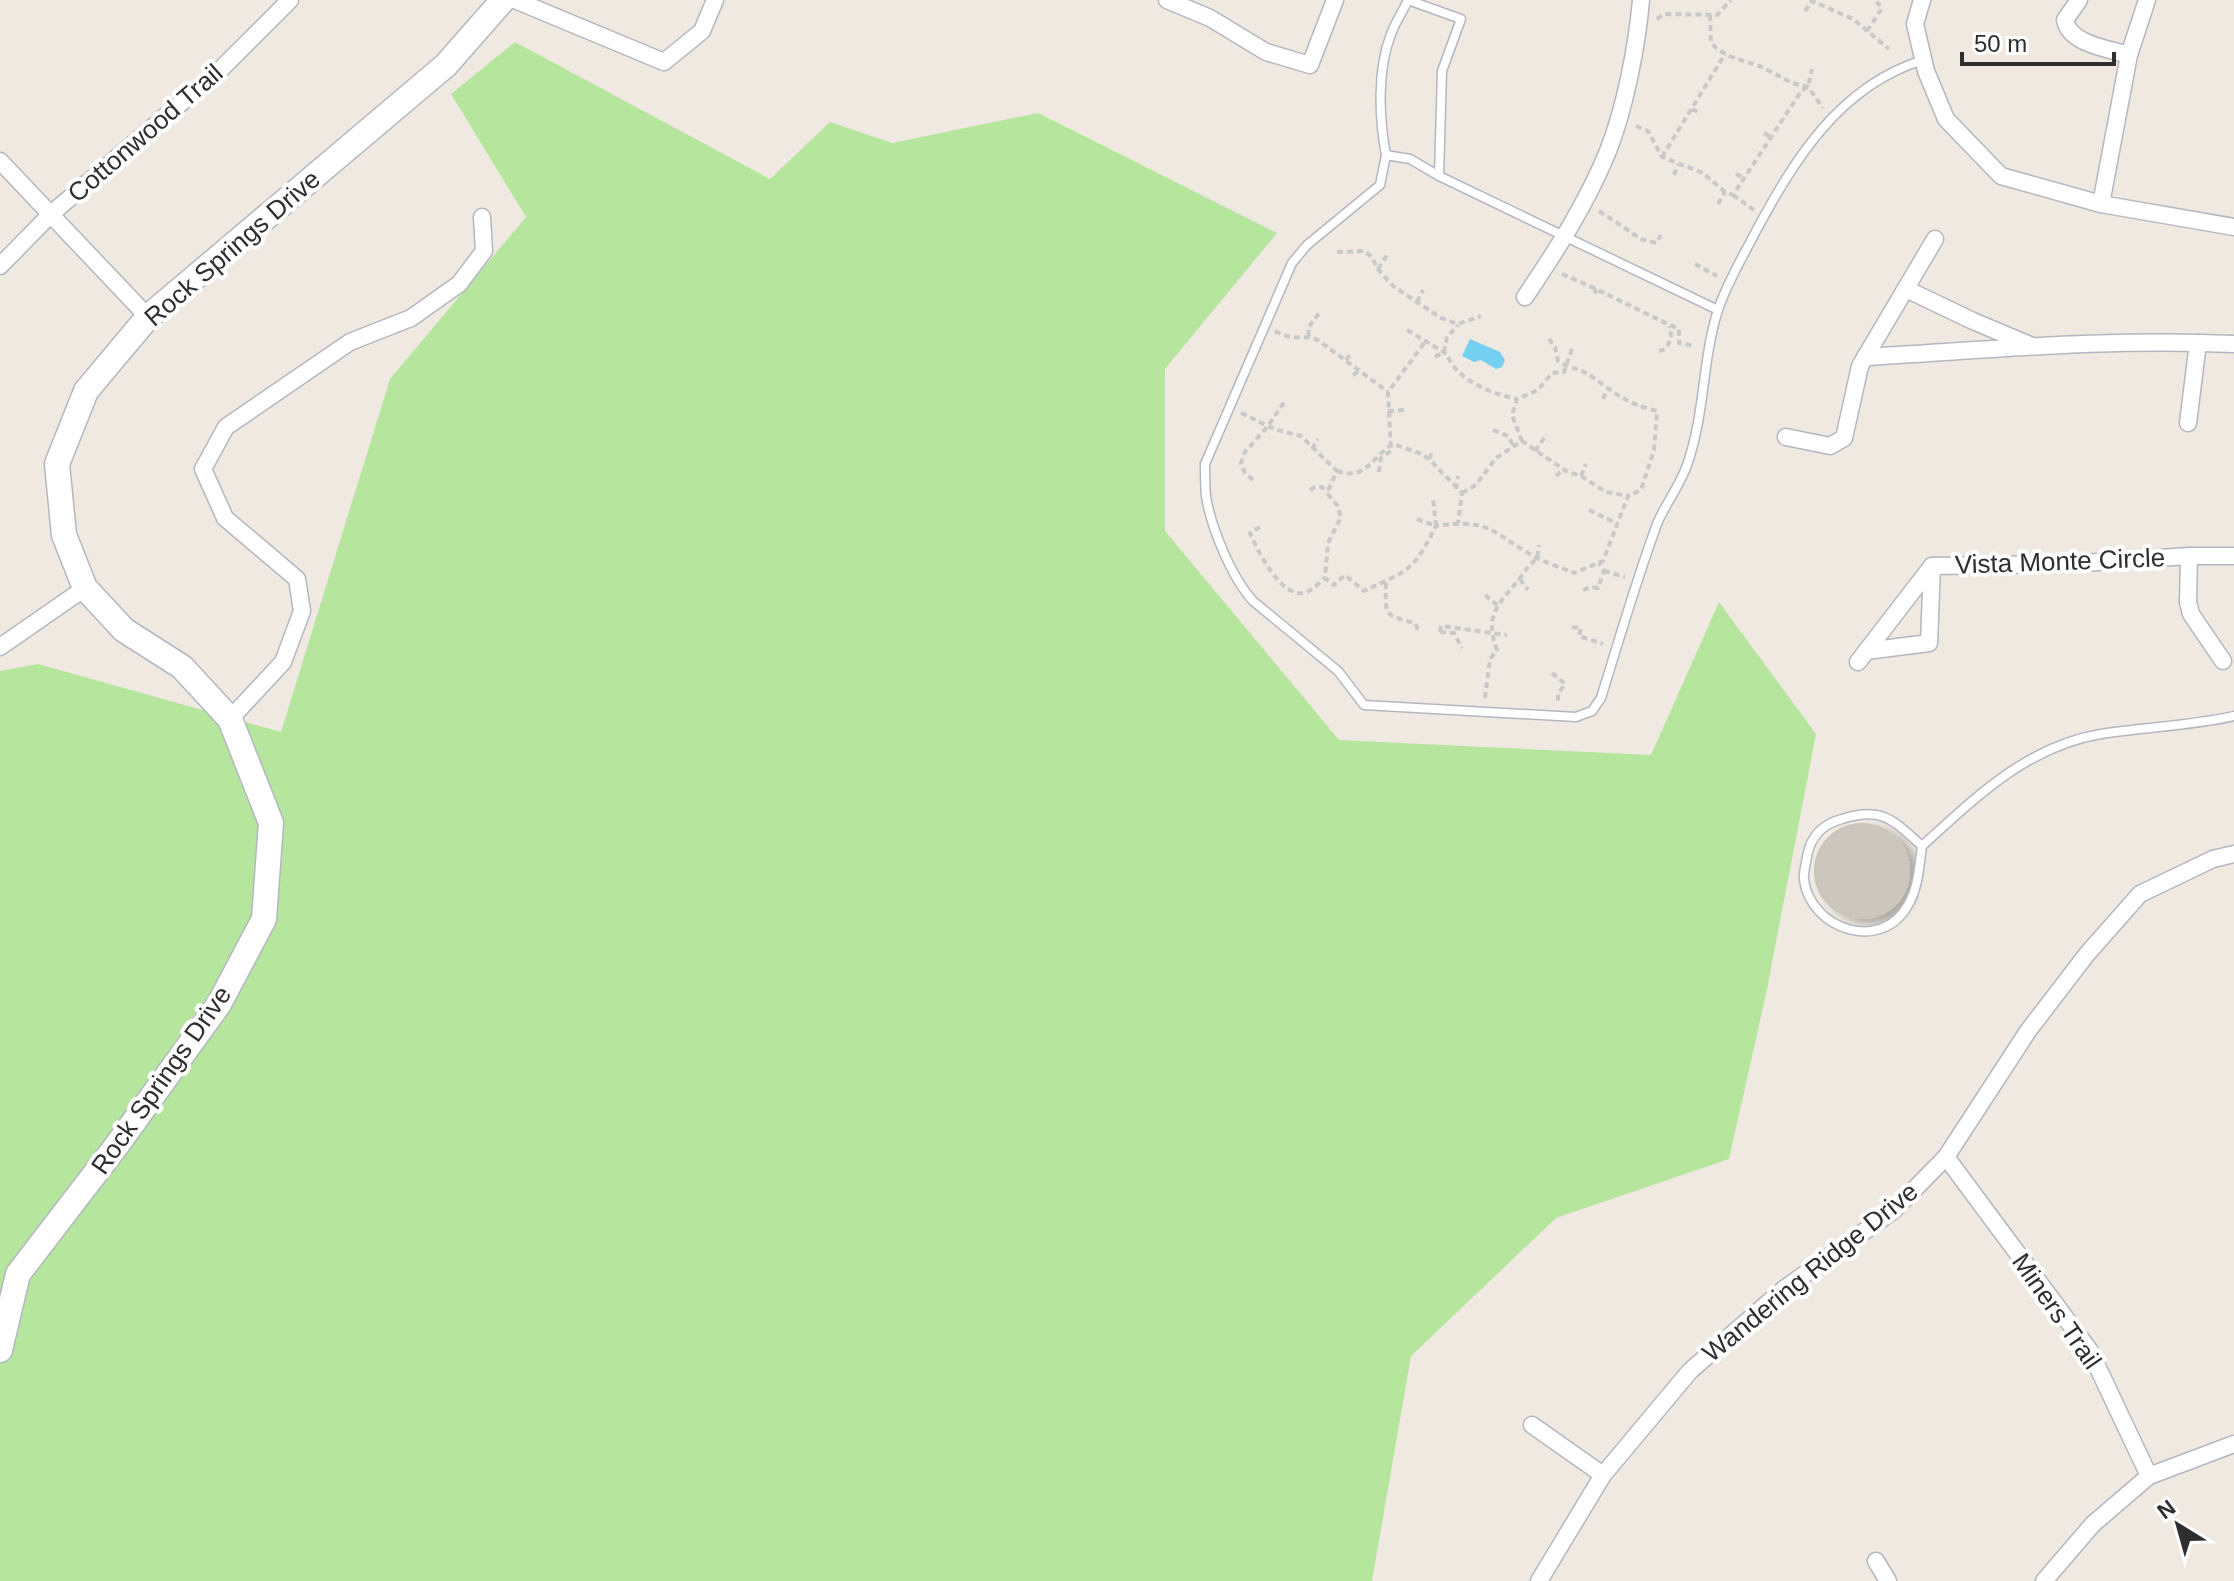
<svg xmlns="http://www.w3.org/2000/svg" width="2234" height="1581" font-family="Helvetica,sans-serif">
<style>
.green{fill:#b6e59e}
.water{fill:#75cff0}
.building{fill:#cbc7bf;stroke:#cbc5ba;stroke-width:2;filter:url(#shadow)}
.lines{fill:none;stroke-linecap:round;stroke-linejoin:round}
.lane-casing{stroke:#b4b7c1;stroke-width:11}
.street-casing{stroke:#b4b7c1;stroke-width:19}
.secondary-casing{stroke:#b4b7c1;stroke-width:27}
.path{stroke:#c9c9c9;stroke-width:4;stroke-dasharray:6 4;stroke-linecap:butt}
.lane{stroke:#fff;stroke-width:8}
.street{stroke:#fff;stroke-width:16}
.secondary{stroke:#fff;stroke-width:24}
.labels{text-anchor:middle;stroke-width:8;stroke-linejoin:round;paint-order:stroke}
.street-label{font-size:26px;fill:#2e2e2e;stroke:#fff}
</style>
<defs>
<filter id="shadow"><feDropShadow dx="9" dy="5" stdDeviation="4" flood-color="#0004"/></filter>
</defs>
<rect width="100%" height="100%" fill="#efe9e1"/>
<!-- green -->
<path class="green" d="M515,42L770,179L830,122L892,143L1038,113L1277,233L1165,369V531L1339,740L1651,755L1719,602L1816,734L1766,994L1729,1159L1556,1218L1411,1356L1372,1581H0V671L38,664L281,732L390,379L526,217L451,94Z"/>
<!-- water -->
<path class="water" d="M1470,339L1500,352L1505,360L1502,367L1496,369L1481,360L1474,362L1462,356Z"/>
<!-- building -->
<circle class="building" cx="1862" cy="871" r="47"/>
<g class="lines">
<defs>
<g id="lane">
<path d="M1386,155C1379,118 1377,70 1391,34C1395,23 1403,11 1408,0L1461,19L1442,71L1439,176"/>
<path d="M1718,310L1439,176L1410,159L1386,155L1380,185L1307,245L1292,263L1205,464C1205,474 1205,486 1206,496C1211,528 1232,578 1253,601L1338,671L1364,705L1576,717L1592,711L1601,698C1619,640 1636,581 1657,524C1665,504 1680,486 1687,465C1705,415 1702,360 1718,310C1727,283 1742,258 1755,233C1794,160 1839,86 1923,60"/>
<path d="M1922,846C1893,820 1882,806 1842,819C1822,824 1811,836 1807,856C1806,864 1803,873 1804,880C1811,930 1882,953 1908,905C1919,886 1919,866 1922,846C1975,798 2027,746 2101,734C2145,727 2190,726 2234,716"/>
</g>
<g id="street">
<path d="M515,0L664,62L702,31L715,0"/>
<path d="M1167,0L1210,18L1266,52L1310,65L1335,0"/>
<path d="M1922,0L1915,24L1926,71L1946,119L2001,176L2101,204L2234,227"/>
<path d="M2079,0L2065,20C2069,44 2109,49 2129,55"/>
<path d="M0,161L148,317"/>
<path d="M2101,204L2129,55L2147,0"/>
<path d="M0,266L51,214L222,68L290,0"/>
<path d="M1906,289L1973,321L2030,345"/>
<path d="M1525,297C1556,251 1587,203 1608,151C1625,108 1637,46 1641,0"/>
<path d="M1865,357C1988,350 2111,338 2234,344"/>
<path d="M2188,423L2198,343"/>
<path d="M1786,437L1830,446L1844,438L1860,366L1935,239"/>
<path d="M2189,556L2188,602L2191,614L2223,661"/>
<path d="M0,647L85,588"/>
<path d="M1866,651L1929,643L1932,566"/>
<path d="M1858,662L1932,566L2067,564L2189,556H2234"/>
<path d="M230,719L283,662L302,611L297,579L225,518L203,469L226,427L350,342L411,318L459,284L484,251L482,217"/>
<path d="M1946,1157L2090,1351L2149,1476"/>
<path d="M1532,1425L1603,1475"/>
<path d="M1876,1561L1888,1581"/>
<path d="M1539,1581L1603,1475L1690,1371L1784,1289L1894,1210L1946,1157L2028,1031L2087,954L2140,894L2213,859L2234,854"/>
<path d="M2044,1581L2093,1524L2149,1476L2234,1444"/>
</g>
<path id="secondary" d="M0,1350L18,1274L117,1145L219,1004L264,919L271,823L230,719L182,667L124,630L85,588L64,535L57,464L86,391L148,317L446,65L503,0"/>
</defs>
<!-- lane casing -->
<use href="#lane" class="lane-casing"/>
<!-- street casing -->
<use href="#street" class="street-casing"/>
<!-- secondary casing -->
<use href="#secondary" class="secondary-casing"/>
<!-- path -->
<g class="path">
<path d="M1810,0L1853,19L1889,49"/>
<path d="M1805,11L1812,1"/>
<path d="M1710,15L1711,42L1716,48L1729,56L1762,67L1792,83L1808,87L1823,108"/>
<path d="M1657,19L1664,14L1717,15L1731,0"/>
<path d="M1867,31L1882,8L1875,0"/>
<path d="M1692,109L1700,113"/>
<path d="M1636,126L1648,131L1662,157L1703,173L1725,192L1733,195L1802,90L1808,87L1812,69"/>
<path d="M1764,133L1772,138"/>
<path d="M1662,157L1725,54"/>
<path d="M1736,174L1744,178"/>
<path d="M1674,175L1678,164"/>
<path d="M1733,195L1754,210"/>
<path d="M1718,204L1725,192"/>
<path d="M1599,211L1641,239L1656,243L1661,235"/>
<path d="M1337,252L1364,251L1372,257L1377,268L1393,286L1441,318L1458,324L1481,316"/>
<path d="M1695,264L1717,276"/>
<path d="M1378,269L1387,255"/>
<path d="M1562,274C1603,291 1639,311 1679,329V343L1695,346"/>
<path d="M1594,288L1597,295"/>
<path d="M1417,302L1423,290"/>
<path d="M1407,330L1447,354C1456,380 1492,394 1517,399"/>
<path d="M1275,331C1297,343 1301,333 1318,340L1388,392"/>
<path d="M1309,336L1308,328L1320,312"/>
<path d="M1659,351L1666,349C1670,341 1673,335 1669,326"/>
<path d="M1435,357L1444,352L1447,337L1458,325"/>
<path d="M1346,360L1352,352"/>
<path d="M1353,375L1360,370"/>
<path d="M1603,399L1607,390"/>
<path d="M1388,411L1405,410"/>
<path d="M1241,413L1274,429L1301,436L1337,471L1327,493L1337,505L1341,517L1328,543L1325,578L1334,585L1345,575L1364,591C1410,569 1412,573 1436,526C1489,518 1492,532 1533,556C1545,563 1561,567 1574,573L1603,561L1628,496L1641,490L1654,450L1657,411C1626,403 1619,396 1594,378C1583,369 1570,369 1558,361L1555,347L1549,339"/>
<path d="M1493,430L1508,436L1513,445"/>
<path d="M1522,441L1512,415L1517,399L1538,390L1552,373L1564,372L1573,346"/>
<path d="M1312,449L1318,439"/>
<path d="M1535,451L1547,434"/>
<path d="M1429,459L1433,450"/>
<path d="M1337,471C1367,481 1371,457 1393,444L1419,453L1429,459L1462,493L1458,523"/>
<path d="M1379,472L1381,458L1391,451L1388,392L1425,342"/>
<path d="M1556,476L1563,470"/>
<path d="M1581,476L1586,464"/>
<path d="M1253,480L1245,473L1241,463L1245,452L1268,426L1285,401"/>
<path d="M1456,489L1458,476"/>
<path d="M1310,490L1315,487H1322L1327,493"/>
<path d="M1462,493L1476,485L1496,458L1522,441L1566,471L1581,476L1606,492L1628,496"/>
<path d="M1589,510L1616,523"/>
<path d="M1417,519L1436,526L1433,498"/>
<path d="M1260,527L1250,533C1257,550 1281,598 1304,593C1312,591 1319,583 1325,578"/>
<path d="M1604,571L1625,577"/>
<path d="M1520,579L1528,590"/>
<path d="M1386,583C1385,616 1384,615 1415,623L1418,630"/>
<path d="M1583,590L1591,587L1598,588L1604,571L1599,563"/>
<path d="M1485,595L1498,606"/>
<path d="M1572,627L1581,628L1579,636L1603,644"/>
<path d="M1440,632L1441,626L1507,635"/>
<path d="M1440,632L1454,633L1462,648"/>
<path d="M1552,673L1565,684L1558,694V702"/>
<path d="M1485,698L1490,659L1497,650C1483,613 1500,604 1520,578C1526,570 1529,564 1537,559L1539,545"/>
</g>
<!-- lane -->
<use href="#lane" class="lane"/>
<!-- street -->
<use href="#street" class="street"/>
<!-- secondary -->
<use href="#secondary" class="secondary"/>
</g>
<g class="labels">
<!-- street labels -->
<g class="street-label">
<text transform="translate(145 133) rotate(-41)" y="9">Cottonwood Trail</text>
<text transform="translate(232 248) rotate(-41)" y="9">Rock Springs Drive</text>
<text transform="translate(2060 561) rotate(-2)" y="9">Vista Monte Circle</text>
<text transform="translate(161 1080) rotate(-55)" y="9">Rock Springs Drive</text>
<text transform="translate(1810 1272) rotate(-39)" y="9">Wandering Ridge Drive</text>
<text transform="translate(2057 1311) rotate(55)" y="9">Miners Trail</text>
</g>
</g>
<!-- north arrow -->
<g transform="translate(2178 1525) rotate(323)" stroke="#ffffff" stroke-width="6" paint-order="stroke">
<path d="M0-6L14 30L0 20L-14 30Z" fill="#2e2e2e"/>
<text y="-12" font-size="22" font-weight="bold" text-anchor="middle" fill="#2e2e2e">N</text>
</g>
<!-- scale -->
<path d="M1962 52v12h152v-12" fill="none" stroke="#2e2e2e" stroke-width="4"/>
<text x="1974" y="52" font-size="24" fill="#2e2e2e" stroke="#ffffff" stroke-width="6" paint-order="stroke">50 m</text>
</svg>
